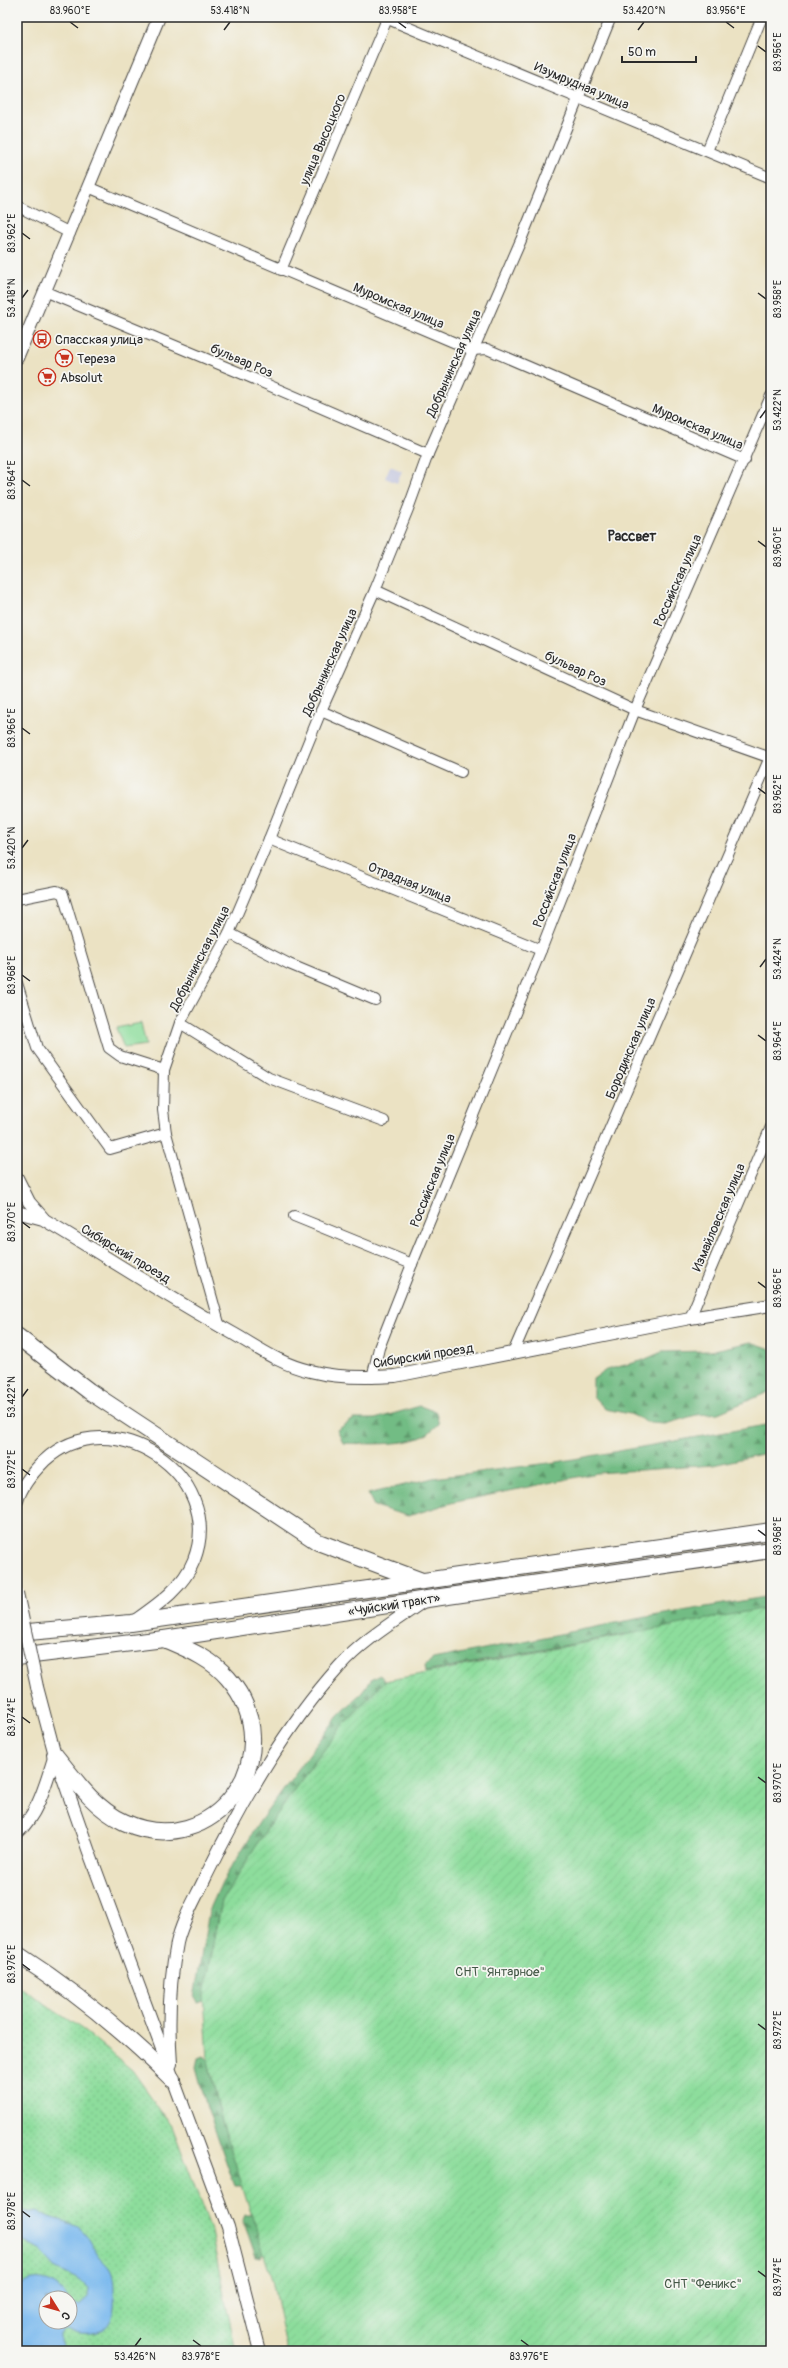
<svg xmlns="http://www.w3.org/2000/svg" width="788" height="2368" font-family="Pangolin,sans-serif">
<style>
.industrial{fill:#bfc2dd}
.grass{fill:url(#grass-dots);stroke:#5c8464;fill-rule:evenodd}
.forest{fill:url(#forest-firs);stroke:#4e7458}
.park{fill:#8ddd9c;stroke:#5c8464}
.garden{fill:url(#garden-furrows);stroke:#5c8464}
.water{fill:#7ab9ee;stroke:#52728c}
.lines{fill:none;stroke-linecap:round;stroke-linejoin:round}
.minor-casing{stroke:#484642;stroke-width:12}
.tertiary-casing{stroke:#484642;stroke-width:14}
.trunk-casing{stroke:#484642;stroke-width:18}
.minor{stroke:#fff;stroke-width:10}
.tertiary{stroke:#fff;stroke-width:12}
.trunk{stroke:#fff;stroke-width:16}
.tertiary-bridge-casing{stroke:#484642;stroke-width:14;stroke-linecap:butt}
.tertiary-bridge{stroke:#fff;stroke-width:12}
.ticks{fill:none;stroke:#2b2b2b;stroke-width:1.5}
.labels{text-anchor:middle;stroke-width:3.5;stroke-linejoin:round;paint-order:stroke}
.street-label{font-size:13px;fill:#2b2b2b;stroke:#f6f6f2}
.poi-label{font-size:13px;fill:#2b2b2b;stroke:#f6f6f2;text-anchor:start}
.park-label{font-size:13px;fill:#445847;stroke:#f6f6f2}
.neighbourhood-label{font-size:14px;font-weight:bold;fill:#2b2b2b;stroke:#f6f6f2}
.neatline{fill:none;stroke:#2b2b2b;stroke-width:1.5}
.ticks-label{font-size:10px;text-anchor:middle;fill:#2b2b2b}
</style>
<defs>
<pattern id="grass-dots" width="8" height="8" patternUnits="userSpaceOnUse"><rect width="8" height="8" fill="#8ddd9c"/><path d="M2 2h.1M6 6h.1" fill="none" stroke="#7abe87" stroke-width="1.8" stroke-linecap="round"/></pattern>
<pattern id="forest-firs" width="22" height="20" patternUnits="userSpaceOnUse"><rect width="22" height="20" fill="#72bc84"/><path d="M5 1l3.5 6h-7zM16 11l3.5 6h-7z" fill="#5e996c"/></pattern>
<pattern id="garden-furrows" width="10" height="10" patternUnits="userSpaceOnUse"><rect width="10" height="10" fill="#8ddd9c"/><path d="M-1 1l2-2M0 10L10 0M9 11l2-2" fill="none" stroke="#7abe87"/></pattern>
</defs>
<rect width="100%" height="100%" fill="#f6f6f2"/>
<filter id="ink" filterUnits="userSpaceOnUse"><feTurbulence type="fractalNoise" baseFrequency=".025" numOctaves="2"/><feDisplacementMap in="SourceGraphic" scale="8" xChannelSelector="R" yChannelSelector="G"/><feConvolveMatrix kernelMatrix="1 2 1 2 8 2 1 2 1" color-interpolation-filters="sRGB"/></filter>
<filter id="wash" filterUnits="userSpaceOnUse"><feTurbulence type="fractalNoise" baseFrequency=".012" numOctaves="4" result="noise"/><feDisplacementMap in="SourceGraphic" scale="16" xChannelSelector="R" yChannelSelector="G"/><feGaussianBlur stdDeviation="0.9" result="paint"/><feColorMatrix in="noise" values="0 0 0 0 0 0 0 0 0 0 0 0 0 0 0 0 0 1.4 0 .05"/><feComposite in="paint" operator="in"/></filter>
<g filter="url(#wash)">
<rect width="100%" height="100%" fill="#ebe2c3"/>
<!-- industrial -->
<path class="industrial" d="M390,466L402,471L397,483L385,478Z"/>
<!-- grass -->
<path class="grass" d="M17,1986L82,2029L132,2070L172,2126L210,2227L236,2351H17ZM46,2298H70V2322H46Z"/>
<!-- forest -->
<g class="forest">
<path d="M751,1342L771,1349V1391L718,1413L696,1415L665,1424L650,1423L630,1414L605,1409L593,1396V1379L606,1370L641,1361L662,1352L710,1351Z"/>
<path d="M420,1406L436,1412L439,1424C435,1427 430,1433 424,1436C405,1446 364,1444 343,1443L337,1430L354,1419H375Z"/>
<path d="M771,1424V1452L713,1465L597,1473L451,1503L408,1516L374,1506L368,1494L433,1478L557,1462Z"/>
<path d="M771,1596V1607L759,1609L635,1666L626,1634L426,1672L425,1665L433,1659L641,1618Z"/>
<path d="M380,1675L385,1681L342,1726L296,1787L257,1844L222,1901L212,1949L205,2001L197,2003L194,1998L209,1911L222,1882L260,1821L310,1753L338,1716L360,1695L372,1679Z"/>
<path d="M203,2056L208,2060L221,2118L243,2186H235L231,2176L206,2104L196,2067L198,2058Z"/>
<path d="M245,2215H252L264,2252L261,2258L256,2257L243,2220Z"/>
</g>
<!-- park -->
<path class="park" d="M141,1023L146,1045L124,1048L116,1028Z"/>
<!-- garden -->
<path class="garden" d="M771,1607V2351H287L272,2280L221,2118L208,2060L204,1995L222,1901L257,1844L296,1787L342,1726L385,1681Z"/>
<!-- water -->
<path class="water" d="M17,2208L25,2212L37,2210C51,2222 70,2219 82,2230C90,2238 92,2246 98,2255C101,2260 107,2264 110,2269C114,2276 114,2286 114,2294C117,2331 98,2339 65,2330L60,2334V2341L66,2351H17V2288C33,2273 56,2279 67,2298H46V2322H70V2303L79,2305L88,2297L89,2288L83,2282L57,2269L41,2251L17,2238Z"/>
</g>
<g filter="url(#ink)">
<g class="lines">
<defs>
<g id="minor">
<path d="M383,17L771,178"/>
<path d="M707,151L762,17"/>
<path d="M88,187L472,350L487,349L745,460"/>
<path d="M17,206L70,233"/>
<path d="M281,270L387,19"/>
<path d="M46,292L238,372L428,454"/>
<path d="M375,590L635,710L771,758"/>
<path d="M321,711L461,772"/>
<path d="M269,839L541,950"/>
<path d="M17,899L57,891L63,894L109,1048L120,1056L164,1070"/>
<path d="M229,933L289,964L375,1000"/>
<path d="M17,983L37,1048L110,1149L166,1133"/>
<path d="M180,1023L269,1078L384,1121"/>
<path d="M294,1216L412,1264"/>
<path d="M690,1318L771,1127"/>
<path d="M220,1327L166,1133L163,1110L164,1070L180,1023L229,933L269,839L321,711L375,590L408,509L428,454L521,240L611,17"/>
<path d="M513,1353L771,755"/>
<path d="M372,1378L379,1348L412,1264L541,950L635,710L771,396"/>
</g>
<g id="tertiary">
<path d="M17,358L159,17"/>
<path d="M17,1178L29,1202L43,1218"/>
<path d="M17,1212L43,1219C107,1257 169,1298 234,1334C258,1348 282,1365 310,1371C337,1378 367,1378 395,1376L690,1318L771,1305"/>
<path d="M17,1501C21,1486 33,1472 44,1461C111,1398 227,1475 194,1560C183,1588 157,1605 133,1622"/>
<path d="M37,1687L55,1755L89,1852L228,2227L260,2351"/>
<path d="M17,1833C39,1813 46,1782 55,1755"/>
<path d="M171,2064C168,2023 169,1983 177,1943C182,1920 196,1898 206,1876C242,1803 284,1728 339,1667C363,1640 395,1621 425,1600"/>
</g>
<g id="trunk">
<path d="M17,1336L89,1391L318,1542L422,1581"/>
<path d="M17,1633L131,1623L771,1531"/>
<path d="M17,1657L164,1639L427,1599L771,1550"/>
<path d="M55,1755C75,1780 94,1808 124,1822C213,1864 294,1754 228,1678C211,1658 187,1649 164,1639"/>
<path d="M17,1954C73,1990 125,2032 172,2079"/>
</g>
</defs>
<!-- minor casing -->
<use href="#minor" class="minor-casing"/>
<!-- tertiary casing -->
<use href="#tertiary" class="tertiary-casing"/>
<!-- trunk casing -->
<use href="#trunk" class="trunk-casing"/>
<!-- minor -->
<use href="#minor" class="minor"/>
<!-- tertiary -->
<use href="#tertiary" class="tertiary"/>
<!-- trunk -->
<use href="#trunk" class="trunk"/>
<defs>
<path id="tertiary-bridge" d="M17,1593L37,1687"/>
</defs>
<!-- tertiary-bridge casing -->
<use href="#tertiary-bridge" class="tertiary-bridge-casing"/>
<!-- tertiary-bridge -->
<use href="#tertiary-bridge" class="tertiary-bridge"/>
</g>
</g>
<!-- ticks -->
<path class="ticks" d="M70,22L78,28M398,22L406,28M726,22L734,28M224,30L230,22M638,30L644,22M758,46L766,52M22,233L30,239M758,293L766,299M22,298L28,290M760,418L766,410M22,480L30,486M758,541L766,547M22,728L30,734M758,788L766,794M22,848L28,840M760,967L766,959M22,975L30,981M758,1035L766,1041M22,1222L30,1228M758,1282L766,1288M22,1397L28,1389M22,1469L30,1475M758,1530L766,1536M22,1717L30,1723M758,1777L766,1783M22,1964L30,1970M758,2024L766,2030M22,2211L30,2217M758,2271L766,2277M193,2340L201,2346M521,2340L529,2346M135,2346L141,2338"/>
<!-- icons -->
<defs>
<symbol id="bus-ring" viewBox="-11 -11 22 22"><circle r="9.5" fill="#f6f6f2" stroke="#c8321e" stroke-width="1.5"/><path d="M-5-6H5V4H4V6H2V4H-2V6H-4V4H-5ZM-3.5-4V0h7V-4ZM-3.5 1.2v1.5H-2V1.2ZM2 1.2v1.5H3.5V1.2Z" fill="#c8321e"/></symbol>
<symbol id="supermarket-ring" viewBox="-11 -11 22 22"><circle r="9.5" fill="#f6f6f2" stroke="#c8321e" stroke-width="1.5"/><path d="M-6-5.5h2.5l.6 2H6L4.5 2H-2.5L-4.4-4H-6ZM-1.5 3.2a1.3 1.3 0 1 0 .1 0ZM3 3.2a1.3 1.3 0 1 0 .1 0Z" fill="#c8321e"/></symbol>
</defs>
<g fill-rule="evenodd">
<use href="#bus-ring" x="32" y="329" width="20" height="20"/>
<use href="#supermarket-ring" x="54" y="348" width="20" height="20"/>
<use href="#supermarket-ring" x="37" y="367" width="20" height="20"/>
</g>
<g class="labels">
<!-- street labels -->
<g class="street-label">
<text transform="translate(582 85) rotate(23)" y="5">Изумрудная улица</text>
<text transform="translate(322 139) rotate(-67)" y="5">улица Высоцкого</text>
<text transform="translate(399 305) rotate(23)" y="5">Муромская улица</text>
<text transform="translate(242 360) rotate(23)" y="5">бульвар Роз</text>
<text transform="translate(453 363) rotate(-66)" y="5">Добрынинская улица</text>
<text transform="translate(698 426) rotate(23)" y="5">Муромская улица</text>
<text transform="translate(677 580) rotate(-66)" y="5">Российская улица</text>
<text transform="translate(329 662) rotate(-66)" y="5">Добрынинская улица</text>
<text transform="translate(576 668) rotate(25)" y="5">бульвар Роз</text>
<text transform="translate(554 880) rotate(-69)" y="5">Российская улица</text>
<text transform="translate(410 882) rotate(22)" y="5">Отрадная улица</text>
<text transform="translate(199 958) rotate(-63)" y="5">Добрынинская улица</text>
<text transform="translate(630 1048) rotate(-67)" y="5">Бородинская улица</text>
<text transform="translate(432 1180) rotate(-68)" y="5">Российская улица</text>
<text transform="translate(718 1217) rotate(-67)" y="5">Измайловская улица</text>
<text transform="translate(126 1253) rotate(31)" y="5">Сибирский проезд</text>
<text transform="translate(423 1355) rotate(-9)" y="5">Сибирский проезд</text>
<text transform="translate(394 1604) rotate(-9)" y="5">«Чуйский тракт»</text>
</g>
<!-- poi labels -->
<g class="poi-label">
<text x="55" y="344">Спасская улица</text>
<text x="77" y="363">Тереза</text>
<text x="60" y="382">Absolut</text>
</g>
<!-- park labels -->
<g class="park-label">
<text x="500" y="1976">СНТ "Янтарное"</text>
<text x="703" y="2288">СНТ "Феникс"</text>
</g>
<!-- neighbourhood labels -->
<g class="neighbourhood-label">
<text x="632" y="541">Рассвет</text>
</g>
</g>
<!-- margin -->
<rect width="788" height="2368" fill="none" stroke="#f6f6f2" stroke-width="44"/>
<!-- north arrow -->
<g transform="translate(58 2310) rotate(127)"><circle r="19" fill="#f6f6f2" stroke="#a5a5a2"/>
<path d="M0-3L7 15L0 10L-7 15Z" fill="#c8321e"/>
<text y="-6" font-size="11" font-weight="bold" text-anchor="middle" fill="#2b2b2b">С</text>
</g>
<!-- scale -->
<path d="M622 56v6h74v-6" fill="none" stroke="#2b2b2b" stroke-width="2"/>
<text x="628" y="56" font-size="12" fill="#2b2b2b" stroke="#f6f6f2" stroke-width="3" paint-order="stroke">50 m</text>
<rect x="22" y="22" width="744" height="2324" class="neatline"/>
<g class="ticks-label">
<text x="70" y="14">83.960°E</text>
<text x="230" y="14">53.418°N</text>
<text x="398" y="14">83.958°E</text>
<text x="644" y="14">53.420°N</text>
<text x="726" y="14">83.956°E</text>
<text transform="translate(777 52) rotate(-90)" y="4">83.956°E</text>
<text transform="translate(11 233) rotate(-90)" y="4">83.962°E</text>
<text transform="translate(11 298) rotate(-90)" y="4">53.418°N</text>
<text transform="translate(777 299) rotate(-90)" y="4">83.958°E</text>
<text transform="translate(777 410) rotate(-90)" y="4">53.422°N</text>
<text transform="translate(11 480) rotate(-90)" y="4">83.964°E</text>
<text transform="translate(777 547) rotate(-90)" y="4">83.960°E</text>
<text transform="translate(11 728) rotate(-90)" y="4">83.966°E</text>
<text transform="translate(777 794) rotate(-90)" y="4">83.962°E</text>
<text transform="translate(11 848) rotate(-90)" y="4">53.420°N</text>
<text transform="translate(777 959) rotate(-90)" y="4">53.424°N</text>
<text transform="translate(11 975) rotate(-90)" y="4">83.968°E</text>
<text transform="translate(777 1041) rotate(-90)" y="4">83.964°E</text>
<text transform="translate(11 1222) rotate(-90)" y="4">83.970°E</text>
<text transform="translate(777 1288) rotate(-90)" y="4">83.966°E</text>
<text transform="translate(11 1397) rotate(-90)" y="4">53.422°N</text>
<text transform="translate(11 1469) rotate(-90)" y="4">83.972°E</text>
<text transform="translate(777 1536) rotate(-90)" y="4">83.968°E</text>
<text transform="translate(11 1717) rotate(-90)" y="4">83.974°E</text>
<text transform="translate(777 1783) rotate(-90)" y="4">83.970°E</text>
<text transform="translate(11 1964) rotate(-90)" y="4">83.976°E</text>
<text transform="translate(777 2030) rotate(-90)" y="4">83.972°E</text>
<text transform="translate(11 2211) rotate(-90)" y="4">83.978°E</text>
<text transform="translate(777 2277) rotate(-90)" y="4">83.974°E</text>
<text x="135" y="2360">53.426°N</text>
<text x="201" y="2360">83.978°E</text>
<text x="529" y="2360">83.976°E</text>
</g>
</svg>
